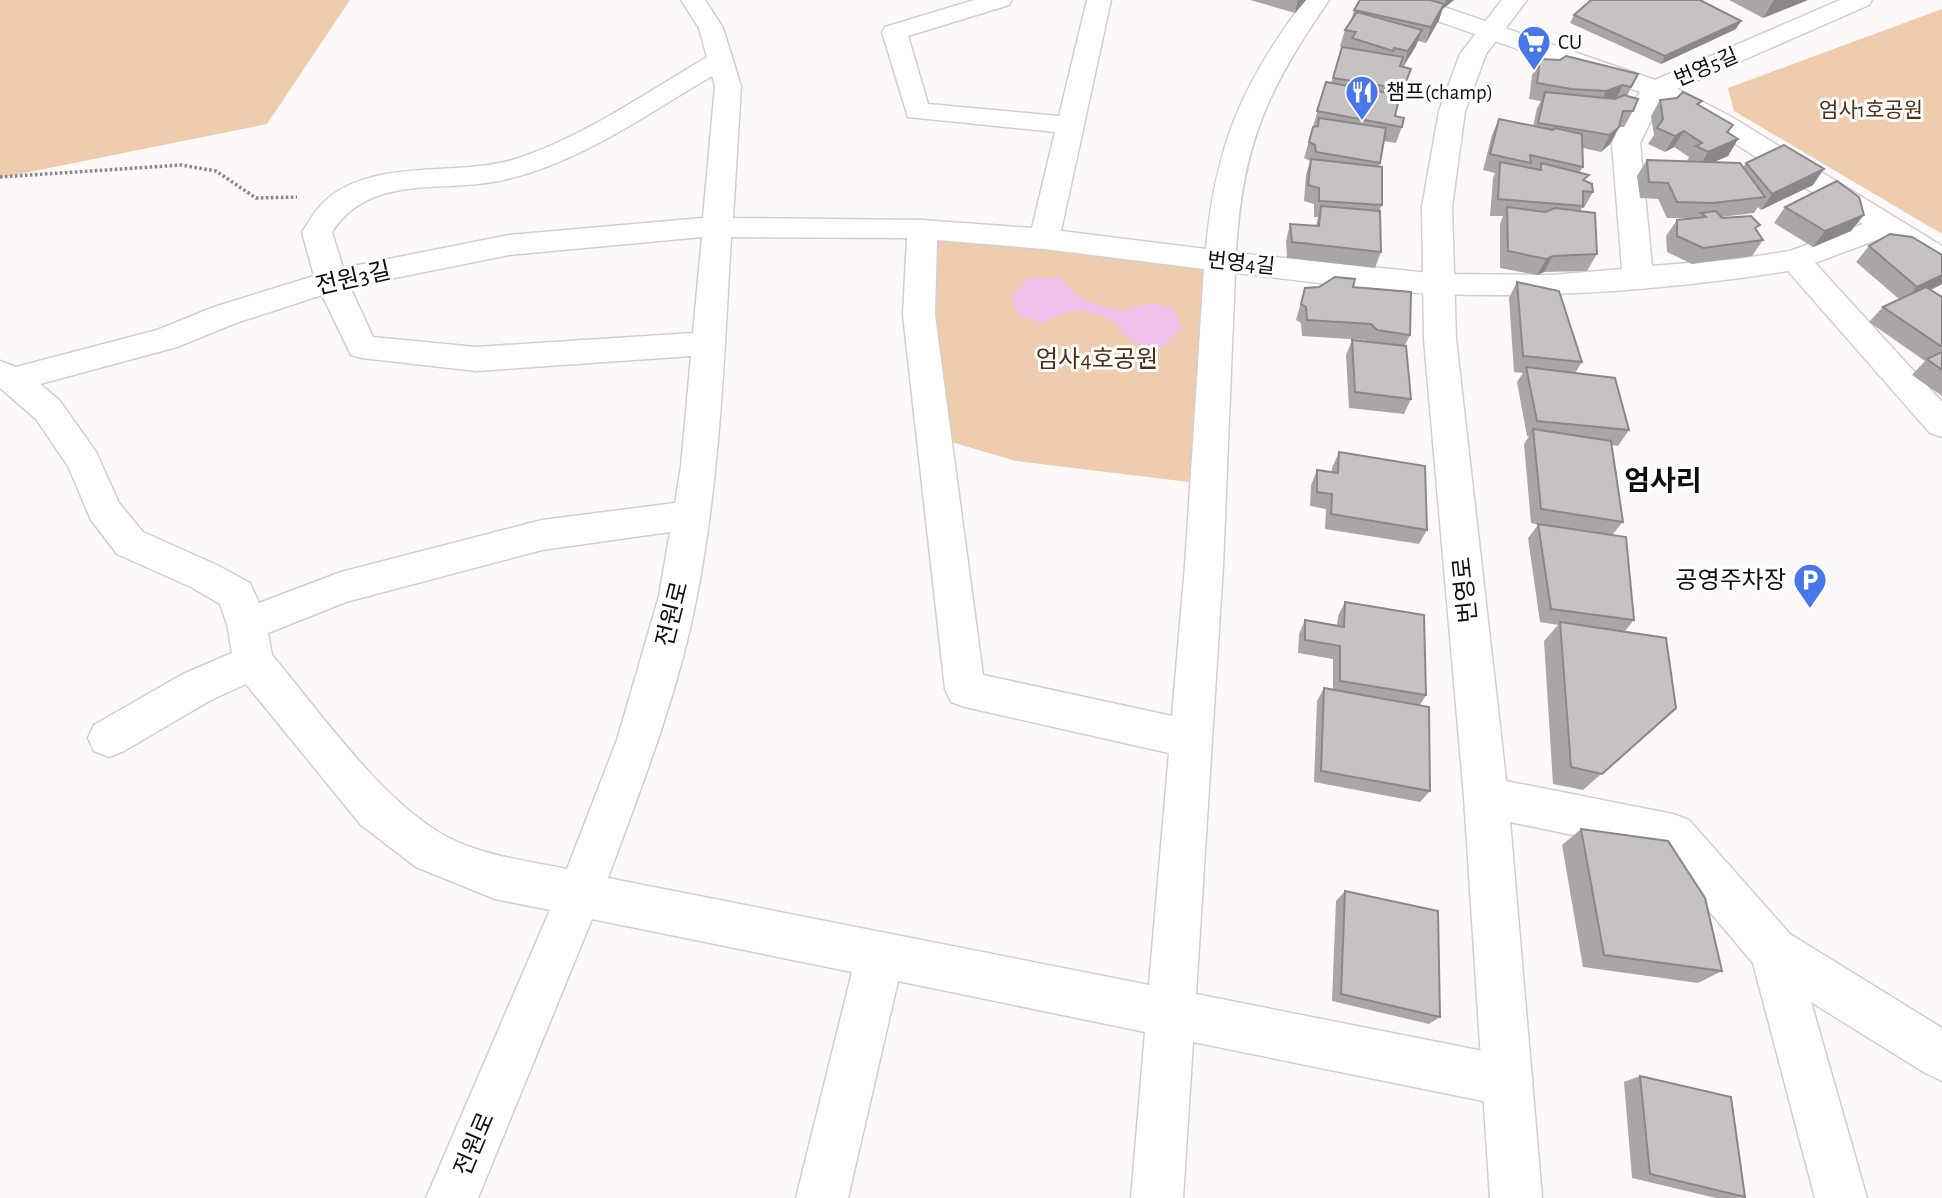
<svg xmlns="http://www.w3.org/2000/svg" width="1942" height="1198" font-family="'Alegreya Sans','Noto Sans KR',sans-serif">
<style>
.green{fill:#f0ccaf}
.water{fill:#f0c1ea}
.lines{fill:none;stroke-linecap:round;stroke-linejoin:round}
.minor-casing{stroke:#d2cece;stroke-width:3}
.tertiary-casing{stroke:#d2cece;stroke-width:3}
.path{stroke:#888585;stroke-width:3.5;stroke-dasharray:2.5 2.5;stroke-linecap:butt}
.minor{fill:#fff;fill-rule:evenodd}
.tertiary{fill:#fff;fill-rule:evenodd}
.wall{fill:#aaa6a8}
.shaded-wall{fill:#8b8788}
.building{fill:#c6c1c3;stroke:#8b8788;stroke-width:2}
.labels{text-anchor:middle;stroke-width:6;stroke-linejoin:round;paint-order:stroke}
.far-poi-label{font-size:21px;fill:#0f0e0e;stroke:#fff;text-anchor:start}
.far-street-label{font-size:21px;fill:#0f0e0e;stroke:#fff}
.far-park-label{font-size:21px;fill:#4e2d11;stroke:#fff}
.street-label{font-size:24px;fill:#0f0e0e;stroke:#fff}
.park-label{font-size:24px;fill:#4e2d11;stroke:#fff}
.poi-label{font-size:24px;fill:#0f0e0e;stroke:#fff;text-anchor:end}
.quarter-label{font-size:28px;font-weight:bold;fill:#0f0e0e;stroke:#fff}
</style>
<rect width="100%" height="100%" fill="#fef9f9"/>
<!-- green -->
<g class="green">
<path d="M0,0H350L267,124L0,178Z"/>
<path d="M1942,9V234L1734,111L1728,88Z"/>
<path d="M922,229L1215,261L1205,484L1016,461L934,437Z"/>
</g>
<!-- water -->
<path class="water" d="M1028,277L1062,278C1077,303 1098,305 1124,311C1143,302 1155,302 1174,309L1181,329L1163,348C1139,348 1127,341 1114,321L1083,310L1062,314L1043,323L1019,316L1011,297Z"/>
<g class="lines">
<defs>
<g id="minor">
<path d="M681,0H705L723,28L741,86L733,218L922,220L1032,228L1055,132L908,117L882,32L885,27L974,0H1012L1009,5L908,36L928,104L1059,116L1087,0H1111L1061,231L1206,249C1215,146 1243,82 1305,0H1329C1268,89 1242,143 1236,253L1439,274L1552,275L1622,269L1612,143L1628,109L1640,92L1392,5L1389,0H1424L1655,80L1840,0H1872L1869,5L1677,89L1730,116L1942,246V270L1931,267L1884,237L1815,263L1942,402V437L1930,433L1788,271C1674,289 1557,298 1442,294C1374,292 1303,280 1235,273L1223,566L1196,994L1508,1056L1526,1063L1533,1081L1526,1099L1508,1106L1193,1042L1183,1198H1131L1145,1032L898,981L848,1198H796L852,972L592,919L478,1198H426L550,910L495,899L416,867L361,825L246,684L211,700L124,751L109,757L94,751L88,738L94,725L183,674L232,653L227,624L220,604L191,587L117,554L91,520L68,466L36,419L0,388V361L16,367L157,330L214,307L314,276L302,232C309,222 315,210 324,202C372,156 460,178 519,158C586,135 646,93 707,57L699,28ZM712,76L715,86L703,218L509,235L343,268L332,232C371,172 443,194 503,180C580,163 645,115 712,76ZM1660,102L1710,128L1863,224L1790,251L1738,259L1652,266L1640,143ZM702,237L693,333L476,347L373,337L350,287L509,255ZM731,237L907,238L903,315L945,689L951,702L965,707L1169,753L1149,985L608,878C642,785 679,692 697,595C720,477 724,356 731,237ZM937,240L1044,249L1204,269L1185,566L1172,716L983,675L935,315ZM322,295L351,355L362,358L476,371L691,356L681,466L675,503L542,520L341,572L259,603L250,583L217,565L143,532L119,503L96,452L60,401L40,384L177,347L236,323ZM670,532L659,596L617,740L567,869C527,861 484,856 447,837C381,801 321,713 272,655L268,633L346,602L542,550Z"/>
<path d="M1486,777L1673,814L1689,820L1790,934L1942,1028V1081L1925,1073L1811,1002L1867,1198H1815L1753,963L1660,853L1486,817L1471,811L1464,797L1471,783Z"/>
</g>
<path id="tertiary" d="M1502,0H1527L1486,54L1465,111L1452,207L1456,339L1508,797L1542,1198H1490L1464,797L1424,339L1422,207L1439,111L1460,54Z"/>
</defs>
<!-- minor casing -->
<use href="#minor" class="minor-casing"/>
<!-- tertiary casing -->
<use href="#tertiary" class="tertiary-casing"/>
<!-- path -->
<path class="path" d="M0,177L181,165L216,171L256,198L297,197"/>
<!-- minor -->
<use href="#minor" class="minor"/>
<!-- tertiary -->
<use href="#tertiary" class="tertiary"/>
</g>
<!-- wall -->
<g class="wall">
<path d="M1250,0H1306L1295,13Z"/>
<path d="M1360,0H1454L1443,8L1439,20L1426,43L1418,41L1416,46L1403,67L1411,69L1397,105L1395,116L1402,127L1396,143L1383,141L1379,167L1382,205L1379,211L1381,252L1375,268L1287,258L1286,241L1290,224L1316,226L1318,217H1314V204L1304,201L1306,175L1310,161L1304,158L1326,82L1331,83L1342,47L1349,48L1340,46L1345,30L1351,21L1354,10Z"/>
<path d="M1729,0H1808L1763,18Z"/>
<path d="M1574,15L1736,29L1661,64L1570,23Z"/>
<path d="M1540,59L1638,74L1627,96L1633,111L1624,127H1619L1610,144L1601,152L1583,148V167L1580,172L1593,192L1584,208H1582L1580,211L1597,254L1587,271L1544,272L1537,275L1500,268V224L1503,216H1490L1493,178L1495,173L1483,170L1492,135L1499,119L1533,126L1537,108L1541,101L1529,99L1532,75Z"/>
<path d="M1660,100L1702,101L1699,105L1733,125L1728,133L1738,139L1728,156L1713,162L1743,167L1746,163L1813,185L1761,210L1758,207L1754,213L1721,217L1756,230L1763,240L1752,256L1692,264L1667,252L1666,236L1677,220L1691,218H1667L1658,199L1640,198L1637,176L1647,160L1687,161L1689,157L1674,147L1665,152L1648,144L1654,135L1651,116Z"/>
<path d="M1785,207L1851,231L1813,247L1774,223Z"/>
<path d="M1869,246L1942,255V284L1931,290L1941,296L1942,295V396L1912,375L1925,361L1869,322L1883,307L1899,299L1856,262Z"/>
<path d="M1517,282L1582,362L1575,373L1629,430L1618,446L1612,445L1623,522L1612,535L1634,620L1624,632L1676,708L1583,790L1553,784L1544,641L1558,625L1540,622L1528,538L1538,525L1531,523L1524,444L1529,436H1527L1517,382L1523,373L1514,372L1509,298Z"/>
<path d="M1305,288L1410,335L1405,345L1411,399L1404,414L1349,408L1346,355L1352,340L1366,341L1365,340L1302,336L1301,323L1296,320Z"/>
<path d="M1339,452L1427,530L1419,544L1325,529L1326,509L1310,506L1311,485L1317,470L1332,472V468Z"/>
<path d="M1345,602L1426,695L1420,705L1430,791L1420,802L1314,782L1317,701L1324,688L1333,689V659L1298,653L1299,634L1305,620L1337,625L1338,616Z"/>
<path d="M1581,829L1722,971L1698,983L1583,967L1562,845Z"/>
<path d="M1345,891L1440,1017L1429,1024L1332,1001L1336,901Z"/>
<path d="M1640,1076L1745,1197L1736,1198H1716L1632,1178L1624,1082Z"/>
</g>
<!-- shaded-wall -->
<g class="shaded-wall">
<path d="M1298,0H1306L1295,13Z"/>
<path d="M1446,0H1454L1443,9Z"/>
<path d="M1774,0H1808L1763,18Z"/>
<path d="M1444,4L1439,20L1426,43L1431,27Z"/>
<path d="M1741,21L1736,29L1661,64L1665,56Z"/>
<path d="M1422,30L1416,46L1403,67L1408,51Z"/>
<path d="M1623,85L1615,101L1598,107L1606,91Z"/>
<path d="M1619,127L1610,144L1601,152L1610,135Z"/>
<path d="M1684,131L1674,147L1665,152L1675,136Z"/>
<path d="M1738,139L1728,156L1698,169L1708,152Z"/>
<path d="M1824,169L1813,185L1761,210L1772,194Z"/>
<path d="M1864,215L1851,231L1813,247L1825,231Z"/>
<path d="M1553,256L1544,272L1537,275L1546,259Z"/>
<path d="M1942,275V284L1903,303L1917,287Z"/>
</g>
<!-- building -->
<g class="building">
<path d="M1360,0H1430L1444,4L1431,27L1354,10Z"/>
<path d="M1591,0H1700L1741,21L1665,56L1574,15Z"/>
<path d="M1357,12L1422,30L1408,51L1394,48L1393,51L1352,38L1356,32L1345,30Z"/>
<path d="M1342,47L1403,57L1400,66L1411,69L1403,89L1333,78Z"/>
<path d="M1566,56L1638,74L1631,87L1623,85L1606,91L1571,89L1537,83L1540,59L1560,60Z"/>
<path d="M1326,82L1400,95L1395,116L1404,118L1402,127L1317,111Z"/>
<path d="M1545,92L1615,99L1624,95L1638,99L1633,111H1623L1619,127L1610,135L1538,123Z"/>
<path d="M1683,92L1702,101L1697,104L1733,125L1727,132L1738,139L1708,152L1696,146L1702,143L1684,131L1675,136L1657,128L1663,119L1660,100L1677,98Z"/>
<path d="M1319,118L1386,128L1380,163L1316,152L1315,145L1309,142L1313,127L1318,126Z"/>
<path d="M1499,119L1553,130L1555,128L1582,134L1583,167L1530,155L1531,163L1490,154Z"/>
<path d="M1784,145L1824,169L1772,194L1746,163Z"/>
<path d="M1311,159L1382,167V205L1319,201V188L1308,185Z"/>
<path d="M1647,160L1740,163L1765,197L1713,203L1677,202L1668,183L1649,182Z"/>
<path d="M1500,162L1541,170V163L1589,175L1583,180L1592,184L1593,192L1583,191V206L1498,199Z"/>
<path d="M1837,181L1859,197L1864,215L1825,231L1785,207Z"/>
<path d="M1321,206L1380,211L1381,252L1292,242L1290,224L1319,226Z"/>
<path d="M1507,207L1545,212L1555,208L1595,213L1597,254L1553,256L1546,259L1508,251Z"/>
<path d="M1716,211L1722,218L1751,216L1760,225L1755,228L1763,240L1703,248L1677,236V220L1706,217L1701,213Z"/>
<path d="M1890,234L1912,237L1942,255V275L1917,287L1869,246Z"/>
<path d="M1335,277L1355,279L1353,287L1411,292L1410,335L1377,330L1371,324L1307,320L1306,307L1301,304L1305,288L1319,287Z"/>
<path d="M1517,282L1559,291L1582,362L1523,356Z"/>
<path d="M1926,287L1942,297V347L1883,307Z"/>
<path d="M1352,340L1406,346L1411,399L1355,392Z"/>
<path d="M1942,352V370L1927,359Z"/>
<path d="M1526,367L1615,378L1629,430L1537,421Z"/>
<path d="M1533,429L1611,441L1623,522L1541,509Z"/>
<path d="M1339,452L1425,466L1427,530L1331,514L1332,494L1317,492V470L1338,473Z"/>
<path d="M1538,524L1626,537L1634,620L1551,609Z"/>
<path d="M1345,602L1424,615L1426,695L1340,681V646L1305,640V620L1344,627Z"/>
<path d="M1560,622L1666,638L1676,708L1602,774L1571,767Z"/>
<path d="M1324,688L1429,707L1430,791L1321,771Z"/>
<path d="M1581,829L1668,841L1705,898L1722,971L1604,955Z"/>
<path d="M1345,891L1438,911L1440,1017L1341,994Z"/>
<path d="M1640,1076L1731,1097L1745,1197L1650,1174Z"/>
</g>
<!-- icons -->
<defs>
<symbol id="supermarket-pin" viewBox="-11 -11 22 30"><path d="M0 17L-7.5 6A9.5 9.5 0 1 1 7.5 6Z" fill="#4777e9" stroke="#fff"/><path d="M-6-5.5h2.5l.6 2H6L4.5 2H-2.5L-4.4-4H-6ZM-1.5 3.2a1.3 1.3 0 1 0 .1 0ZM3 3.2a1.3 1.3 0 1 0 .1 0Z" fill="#fff"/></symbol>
<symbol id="restaurant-pin" viewBox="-11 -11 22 30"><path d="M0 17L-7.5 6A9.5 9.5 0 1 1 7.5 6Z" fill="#4777e9" stroke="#fff"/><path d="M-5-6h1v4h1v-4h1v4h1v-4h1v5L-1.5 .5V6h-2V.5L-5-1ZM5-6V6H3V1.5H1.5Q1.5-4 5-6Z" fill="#fff"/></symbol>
<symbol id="parking-pin" viewBox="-11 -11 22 30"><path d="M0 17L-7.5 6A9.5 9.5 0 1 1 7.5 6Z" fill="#4777e9" stroke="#fff"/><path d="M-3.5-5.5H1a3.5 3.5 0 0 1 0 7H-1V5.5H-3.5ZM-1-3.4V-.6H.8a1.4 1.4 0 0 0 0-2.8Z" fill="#fff"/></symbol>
</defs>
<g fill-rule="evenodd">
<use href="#supermarket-pin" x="1515" y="23" width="38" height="52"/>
<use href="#restaurant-pin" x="1343" y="73" width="38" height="52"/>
<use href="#parking-pin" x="1791" y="561" width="38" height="52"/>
</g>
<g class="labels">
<!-- far-poi labels -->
<g class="far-poi-label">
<text x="1558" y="49">CU</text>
<text x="1386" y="99">챔프(champ)</text>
</g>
<!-- far-street labels -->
<g class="far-street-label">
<text transform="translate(1706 67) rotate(-23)" y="7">번영5길</text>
<text transform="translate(1241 263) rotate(6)" y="7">번영4길</text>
</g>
<!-- far-park labels -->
<g class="far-park-label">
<text x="1871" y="117">엄사1호공원</text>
</g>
<!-- street labels -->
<g class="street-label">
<text transform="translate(353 278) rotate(-13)" y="8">전원3길</text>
<text transform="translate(1465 590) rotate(-96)" y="8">번영로</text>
<text transform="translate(672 614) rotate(-76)" y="8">전원로</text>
<text transform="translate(474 1144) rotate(-67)" y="8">전원로</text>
</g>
<!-- park labels -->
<g class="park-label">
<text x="1097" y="367">엄사4호공원</text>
</g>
<!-- poi labels -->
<g class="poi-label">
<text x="1786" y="588">공영주차장</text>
</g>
<!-- quarter labels -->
<g class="quarter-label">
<text x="1663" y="490">엄사리</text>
</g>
</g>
</svg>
